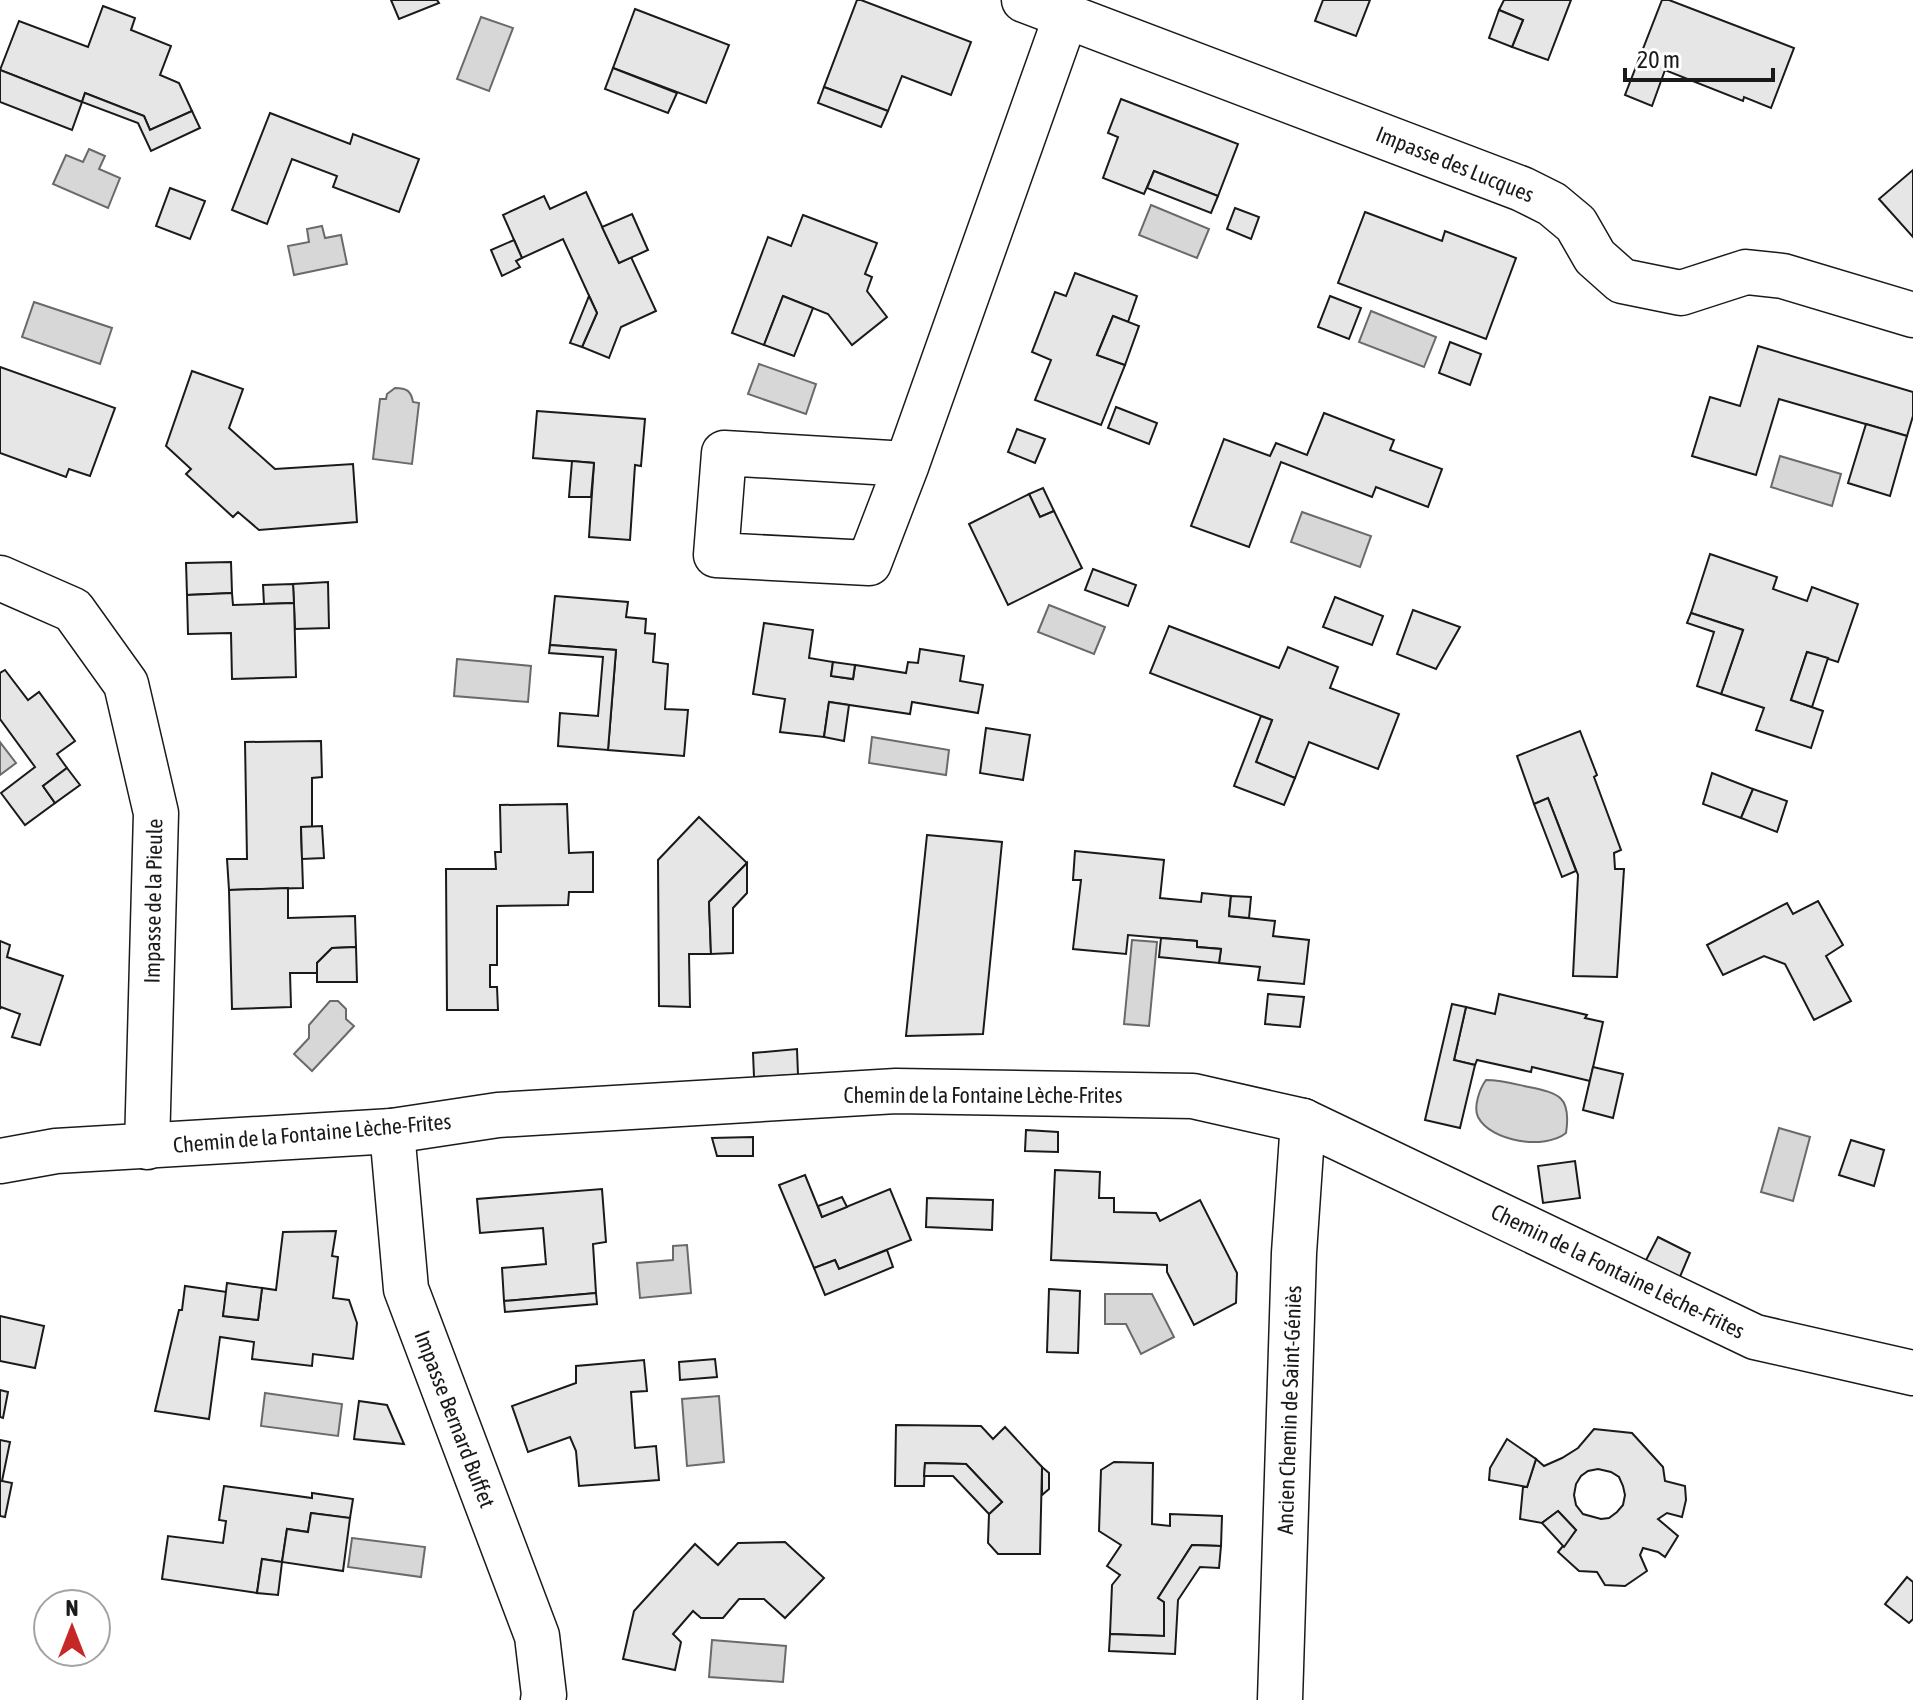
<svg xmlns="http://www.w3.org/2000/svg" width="1913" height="1700" font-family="'Asap Condensed',sans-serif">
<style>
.water{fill:#d7d7d7;stroke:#6a6a6a;stroke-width:2}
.building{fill:#e6e6e6;stroke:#1a1a1a;stroke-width:2;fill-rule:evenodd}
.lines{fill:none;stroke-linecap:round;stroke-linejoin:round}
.minor-casing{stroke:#1a1a1a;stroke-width:47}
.minor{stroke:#fff;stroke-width:44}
.labels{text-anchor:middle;stroke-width:6;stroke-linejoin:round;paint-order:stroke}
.street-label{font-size:22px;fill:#1a1a1a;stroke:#fff}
</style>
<rect width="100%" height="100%" fill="#fff"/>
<!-- water -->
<g class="water">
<path d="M481,17L513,28L489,91L457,79Z"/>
<path d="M89,149L105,156L99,169L120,178L108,208L53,184L66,155L83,162Z"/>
<path d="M1151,205L1209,229L1197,258L1139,235Z"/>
<path d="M322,226L325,238L341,235L347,264L294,275L288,246L309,242L307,229Z"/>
<path d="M34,302L112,328L100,364L22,337Z"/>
<path d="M1371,311L1436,337L1424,367L1359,342Z"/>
<path d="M759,364L816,384L806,414L748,394Z"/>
<path d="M395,388C407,388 411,391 413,402L419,403L412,464L373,459L380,399H386L387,394Z"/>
<path d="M1780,456L1841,474L1832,506L1771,487Z"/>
<path d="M1302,512L1371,536L1360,567L1291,542Z"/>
<path d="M1049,605L1105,627L1094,654L1038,632Z"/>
<path d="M457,659L531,666L528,702L454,696Z"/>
<path d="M872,737L949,750L946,775L869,763Z"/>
<path d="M0,742L16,763L0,775Z"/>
<path d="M1132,940L1157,942L1149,1026L1124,1024Z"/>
<path d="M330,1001H338L346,1009V1019L354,1026L312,1071L294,1054L309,1038V1025Z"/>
<path d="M1486,1080C1499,1080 1511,1083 1524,1086C1557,1093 1572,1094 1566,1133C1545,1150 1491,1142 1478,1117C1473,1107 1480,1088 1486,1080Z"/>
<path d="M1779,1128L1810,1137L1793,1201L1761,1192Z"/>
<path d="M687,1245L691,1293L640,1298L637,1263L673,1260V1246Z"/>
<path d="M1105,1294H1152L1174,1337L1141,1354L1126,1324H1105Z"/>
<path d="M265,1393L342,1404L338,1436L261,1426Z"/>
<path d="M719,1396L724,1462L687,1466L682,1399Z"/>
<path d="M352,1538L425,1547L421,1577L348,1567Z"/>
<path d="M712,1640L786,1646L783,1682L709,1677Z"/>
</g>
<!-- building -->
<g class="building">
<path d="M391,0H437L439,3L399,19Z"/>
<path d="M857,0H861L971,42L951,95L902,76L888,111L824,87Z"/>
<path d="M1323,0H1370L1356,36L1315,21Z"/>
<path d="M1504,0H1571L1548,60L1512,47L1523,20L1499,10Z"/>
<path d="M1662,0H1669L1794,48L1771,108L1744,97L1743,101L1665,70L1652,106L1625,95Z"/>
<path d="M103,6L135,18L131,30L171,46L160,75L179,83L192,111L150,130L144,116L85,93L82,102L0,70L19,21L88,47Z"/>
<path d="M635,9L729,45L706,103L613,68Z"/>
<path d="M1499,10L1523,20L1512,47L1489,38Z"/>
<path d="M613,68L677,93L668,113L605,89Z"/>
<path d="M0,70L82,102L72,130L0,102Z"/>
<path d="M824,87L888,111L881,127L818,103Z"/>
<path d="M85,93L144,116L150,130L192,111L200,128L151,151L138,123L82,102Z"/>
<path d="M1121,99L1238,144L1218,196L1154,171L1144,194L1103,178L1118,137L1108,133Z"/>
<path d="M270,113L350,144L353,134L419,159L399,212L333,187L337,176L292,159L267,224L232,210Z"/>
<path d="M1913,170V237L1879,199Z"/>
<path d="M1154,171L1218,196L1211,213L1147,188Z"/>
<path d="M170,188L205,201L190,239L156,226Z"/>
<path d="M586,192L619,263L631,257L656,311L621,327L609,358L582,347L597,313L563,239L522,258L503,215L544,196L550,209Z"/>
<path d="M1235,208L1259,217L1251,239L1227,229Z"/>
<path d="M1365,212L1442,241L1445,231L1516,258L1486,339L1338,283Z"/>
<path d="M632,214L648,250L619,263L602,227Z"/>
<path d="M803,215L877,243L865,274L872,277L867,291L887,317L852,345L828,314L783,296L764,345L732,333L768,237L791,246Z"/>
<path d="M514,240L522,258L516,261L520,267L502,276L491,250Z"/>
<path d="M1075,273L1137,296L1128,322L1113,316L1097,355L1125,365L1101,425L1035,400L1051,360L1032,352L1055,292L1066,296Z"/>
<path d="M589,296L597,313L582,347L570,343Z"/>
<path d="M783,296L813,308L794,356L764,345Z"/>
<path d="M1330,296L1361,308L1349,339L1318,327Z"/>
<path d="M1113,316L1139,326L1125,365L1097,355Z"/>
<path d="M1450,342L1481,354L1470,385L1439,373Z"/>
<path d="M1758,346L1913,392V416L1907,436L1779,399L1756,475L1692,456L1710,397L1740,406Z"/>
<path d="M0,367L115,408L90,476L69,469L66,477L0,453Z"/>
<path d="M192,371L243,389L229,428L275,469L353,464L357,522L259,530L238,512L233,517L186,474L191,469L166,446Z"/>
<path d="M1116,407L1157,423L1149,444L1108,428Z"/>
<path d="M537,411L645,419L641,466L635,465L630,540L589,537L594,463L533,458Z"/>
<path d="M1324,413L1394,440L1390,450L1442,469L1428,507L1376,487L1372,497L1281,462L1249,547L1191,526L1224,439L1270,456L1276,443L1307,455Z"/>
<path d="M1866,424L1907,436L1890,496L1848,483Z"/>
<path d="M1017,429L1045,439L1035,463L1008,452Z"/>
<path d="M572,461L594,463L591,497H569Z"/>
<path d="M1043,488L1054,511L1040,517L1029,494Z"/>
<path d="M1029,494L1040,517L1054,511L1082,568L1008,605L969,524Z"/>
<path d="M1710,554L1777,577L1773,589L1807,601L1812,587L1858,604L1838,662L1807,652L1791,700L1823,711L1811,748L1756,730L1764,708L1721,694L1743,630L1691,613Z"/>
<path d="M231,562L232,593L187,595L186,563Z"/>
<path d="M1093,569L1136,585L1128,606L1085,590Z"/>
<path d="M328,582L329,628L295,629L293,584Z"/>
<path d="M293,584L294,603L264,604L263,585Z"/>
<path d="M232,593L233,605L294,603L296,677L232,679L231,633L188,634L187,595Z"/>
<path d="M555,596L628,602L626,617L646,619L645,633L655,634L653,662L668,664L665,709L688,710L684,756L608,750L616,650L550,645Z"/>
<path d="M1335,597L1383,616L1372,645L1323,627Z"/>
<path d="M1413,610L1460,627L1436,669L1397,654Z"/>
<path d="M1691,613L1743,630L1721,694L1697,686L1714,632L1687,623Z"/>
<path d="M764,623L813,630L809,658L833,662L831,676L853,679L855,665L906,673L908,662L918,663L920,649L964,656L960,681L983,685L978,713L912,702L910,714L829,702L824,737L780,732L785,699L753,694Z"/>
<path d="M1169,626L1279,668L1288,647L1338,667L1330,688L1399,714L1378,769L1309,742L1295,778L1256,762L1272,720L1150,673Z"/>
<path d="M550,645L616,650L608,750L558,746L560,713L598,716L603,657L549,653Z"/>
<path d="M1807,652L1828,658L1812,707L1791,700Z"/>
<path d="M833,662L855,665L853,679L831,676Z"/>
<path d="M5,670L28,700L39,692L75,741L57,754L67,768L43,786L55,803L25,825L1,793L35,767L0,719V673Z"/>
<path d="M829,702L849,705L844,741L824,737Z"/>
<path d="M1261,716L1272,720L1256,762L1295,778L1284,805L1234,786Z"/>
<path d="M986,728L1030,735L1023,780L980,773Z"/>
<path d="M1580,731L1597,775L1594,777L1621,850L1614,853L1615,869H1624L1617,977L1573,976L1578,875L1548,798L1534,804L1517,756Z"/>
<path d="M321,741L322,777L312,778V827H301L303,888L229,890L227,859H247L245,742Z"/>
<path d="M67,768L80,785L55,803L43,786Z"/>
<path d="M1712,773L1753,789L1741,818L1703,804Z"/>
<path d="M1753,789L1787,801L1777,832L1741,818Z"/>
<path d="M1548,798L1576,871L1562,877L1534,804Z"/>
<path d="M567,804L569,853L593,852V892H569L568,905L497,906V965H490V987H497L498,1010H447L446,869H496L495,852H501L500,805Z"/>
<path d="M699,817L747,863L709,902L711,954H689L690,1007L659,1006L658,860Z"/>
<path d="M322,826L324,858L302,859L301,827Z"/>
<path d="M927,835L1002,842L983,1034L906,1036Z"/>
<path d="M1075,851L1164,860L1160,898L1201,902L1202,893L1231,896L1229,916L1275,921L1273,936L1309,940L1304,984L1258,980L1260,967L1219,963L1221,949L1197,947V941L1128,935L1126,954L1073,949L1081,880H1073Z"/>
<path d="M747,863V893L733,908V953L711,954L709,902Z"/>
<path d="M288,888V918L355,916L356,947L332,948L317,963V973H290L291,1007L232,1009L229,890Z"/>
<path d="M1231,896L1251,897L1249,918L1229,916Z"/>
<path d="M1818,901L1843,945L1826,956L1851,1001L1814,1020L1785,964L1764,956L1723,975L1707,945L1787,903L1793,914Z"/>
<path d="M1161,938L1197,941V947L1221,949L1219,963L1159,957Z"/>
<path d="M0,941L10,945L7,957L63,976L40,1045L12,1037L20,1014L1,1007L0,1009Z"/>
<path d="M356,947L357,982H317V963L332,948Z"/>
<path d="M1268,994L1304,997L1300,1027L1265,1024Z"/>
<path d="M1499,994L1587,1015L1585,1018L1603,1022L1590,1081L1532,1067L1531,1072L1477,1060L1475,1065L1454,1060L1466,1007L1495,1014Z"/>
<path d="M1452,1004L1466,1007L1454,1060L1475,1065L1460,1128L1425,1120Z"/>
<path d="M797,1049L798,1075L754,1077L753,1053Z"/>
<path d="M1593,1067L1623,1074L1613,1118L1583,1110Z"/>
<path d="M1026,1130L1058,1132V1152L1025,1151Z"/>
<path d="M753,1137V1156H717L712,1138Z"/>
<path d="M1851,1140L1884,1150L1874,1186L1839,1175Z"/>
<path d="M1575,1161L1580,1198L1543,1203L1538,1166Z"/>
<path d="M1055,1170L1100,1172L1099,1198H1114V1212L1156,1213L1160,1221L1200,1200L1237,1273L1236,1303L1194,1325L1167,1272V1265L1051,1260Z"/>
<path d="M805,1175L822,1217L890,1189L911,1240L839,1269L835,1260L814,1268L779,1185Z"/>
<path d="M602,1189L606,1242L593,1244L596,1293L504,1301L502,1268L546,1264L543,1228L480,1233L477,1199Z"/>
<path d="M842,1197L847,1207L822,1217L818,1206Z"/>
<path d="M927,1198L993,1200L992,1230L926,1227Z"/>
<path d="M336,1231L332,1256L338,1257L333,1298L349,1300L357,1323L353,1359L313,1354L312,1366L252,1359L254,1342L220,1337L209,1419L155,1411L179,1310H182L185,1286L227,1292L223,1316L258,1320L262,1288L276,1290L283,1232Z"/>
<path d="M1658,1237L1690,1253L1679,1279L1644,1264Z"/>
<path d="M887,1250L893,1267L825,1295L814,1268L835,1260L839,1269Z"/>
<path d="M227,1283L262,1288L258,1320L223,1316Z"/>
<path d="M1049,1289L1080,1291L1078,1353L1047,1352Z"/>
<path d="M596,1293L597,1304L505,1312L504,1301Z"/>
<path d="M0,1316L44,1326L35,1368L0,1361Z"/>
<path d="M715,1359L717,1377L680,1380L679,1362Z"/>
<path d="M644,1360L647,1391L631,1392L635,1448L656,1446L659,1480L579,1486L576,1451L570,1437L528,1452L512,1406L576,1383V1366Z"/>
<path d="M0,1390L8,1392L3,1418L0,1417Z"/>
<path d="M359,1401L387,1405L404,1444L354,1439Z"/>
<path d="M896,1425L981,1426L993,1439L1005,1427L1042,1467L1040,1554H998L988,1543L989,1514L1002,1502L966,1464L925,1463L924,1486H895Z"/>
<path d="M1594,1429L1632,1433L1663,1467L1665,1481L1685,1486L1686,1500L1682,1517L1667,1513L1658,1519L1678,1536L1665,1557L1658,1552L1643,1548L1640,1555L1647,1571L1625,1586L1605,1585L1597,1572L1579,1571L1558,1552L1576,1530L1558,1511L1542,1523L1520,1519L1523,1487H1527L1536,1459L1544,1466L1562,1458L1578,1448ZM1598,1469L1611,1472L1619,1477L1623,1486L1625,1495L1623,1505L1617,1512L1609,1518L1601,1519L1583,1514L1576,1505L1574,1495L1576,1484L1581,1476L1588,1471Z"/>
<path d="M1507,1439L1536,1459L1527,1487L1489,1480L1490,1468Z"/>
<path d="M0,1440L10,1442L2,1481L12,1483L5,1517L0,1516Z"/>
<path d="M1114,1462L1153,1463L1152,1524L1170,1526V1514L1222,1516L1221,1546L1192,1545L1158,1598L1164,1602V1636L1110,1634L1112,1585L1120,1575L1107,1566L1121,1545L1099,1531L1101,1470Z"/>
<path d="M925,1463L966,1464L1002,1502L989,1514L953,1476H924Z"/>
<path d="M1042,1467L1049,1473V1489L1042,1495Z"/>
<path d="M224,1486L312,1498V1493L353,1499L350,1518L311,1513L308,1532L287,1529L282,1562L262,1559L257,1593L162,1579L168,1536L223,1543L226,1521L219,1520Z"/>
<path d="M1558,1511L1576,1530L1564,1547L1542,1523Z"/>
<path d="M311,1513L350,1518L343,1571L282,1562L287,1529L308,1532Z"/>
<path d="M785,1542L824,1578L785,1618L764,1599H739L723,1618H701L693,1611L673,1634L681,1642L675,1670L623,1659L634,1611L695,1544L718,1565L738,1543Z"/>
<path d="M1192,1545L1221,1546L1219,1568L1200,1567L1178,1600L1175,1654L1109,1651L1110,1634L1164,1636V1602L1158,1598Z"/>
<path d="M262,1559L282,1562L278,1595L257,1593Z"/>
<path d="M1907,1577L1913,1582V1619L1909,1623L1885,1604Z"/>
</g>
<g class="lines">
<defs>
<g id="minor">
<path d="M1024,0L1522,189L1552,204L1576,224L1595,257L1622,281L1681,293L1746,272L1783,276L1913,315"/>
<path d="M907,464L869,563L716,555L724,453L907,464L1066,16"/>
<path d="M0,578L73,610L126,684L156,813L147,1147"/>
<path d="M392,1131L406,1289L537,1636L544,1695L543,1700"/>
<path d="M0,1161L56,1151L392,1131L498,1115L896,1091L1193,1096L1303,1121L1755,1337L1913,1373"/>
<path d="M1280,1700L1294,1253L1303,1121"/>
</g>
</defs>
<!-- minor casing -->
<use href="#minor" class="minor-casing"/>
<!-- minor -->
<use href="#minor" class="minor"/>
</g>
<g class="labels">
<!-- street labels -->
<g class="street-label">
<text transform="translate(1455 164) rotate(22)" y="8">Impasse des Lucques</text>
<text transform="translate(153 901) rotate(-89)" y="8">Impasse de la Pieule</text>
<text x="983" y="1103">Chemin de la Fontaine Lèche-Frites</text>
<text transform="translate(312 1133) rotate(-5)" y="8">Chemin de la Fontaine Lèche-Frites</text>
<text transform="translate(1618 1271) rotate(26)" y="8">Chemin de la Fontaine Lèche-Frites</text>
<text transform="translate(1289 1410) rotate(-88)" y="8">Ancien Chemin de Saint-Géniès</text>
<text transform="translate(455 1419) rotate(69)" y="8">Impasse Bernard Buffet</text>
</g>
</g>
<!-- north arrow -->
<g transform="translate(72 1628)"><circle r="38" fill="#ffffff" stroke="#a3a3a3" stroke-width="2"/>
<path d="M0-6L14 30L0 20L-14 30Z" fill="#c62828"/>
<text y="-12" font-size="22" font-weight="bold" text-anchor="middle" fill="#1a1a1a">N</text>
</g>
<!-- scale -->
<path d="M1625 68v12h148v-12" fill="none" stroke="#1a1a1a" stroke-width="4"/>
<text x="1637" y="68" font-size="24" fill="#1a1a1a" stroke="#ffffff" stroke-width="6" paint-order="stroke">20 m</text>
</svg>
